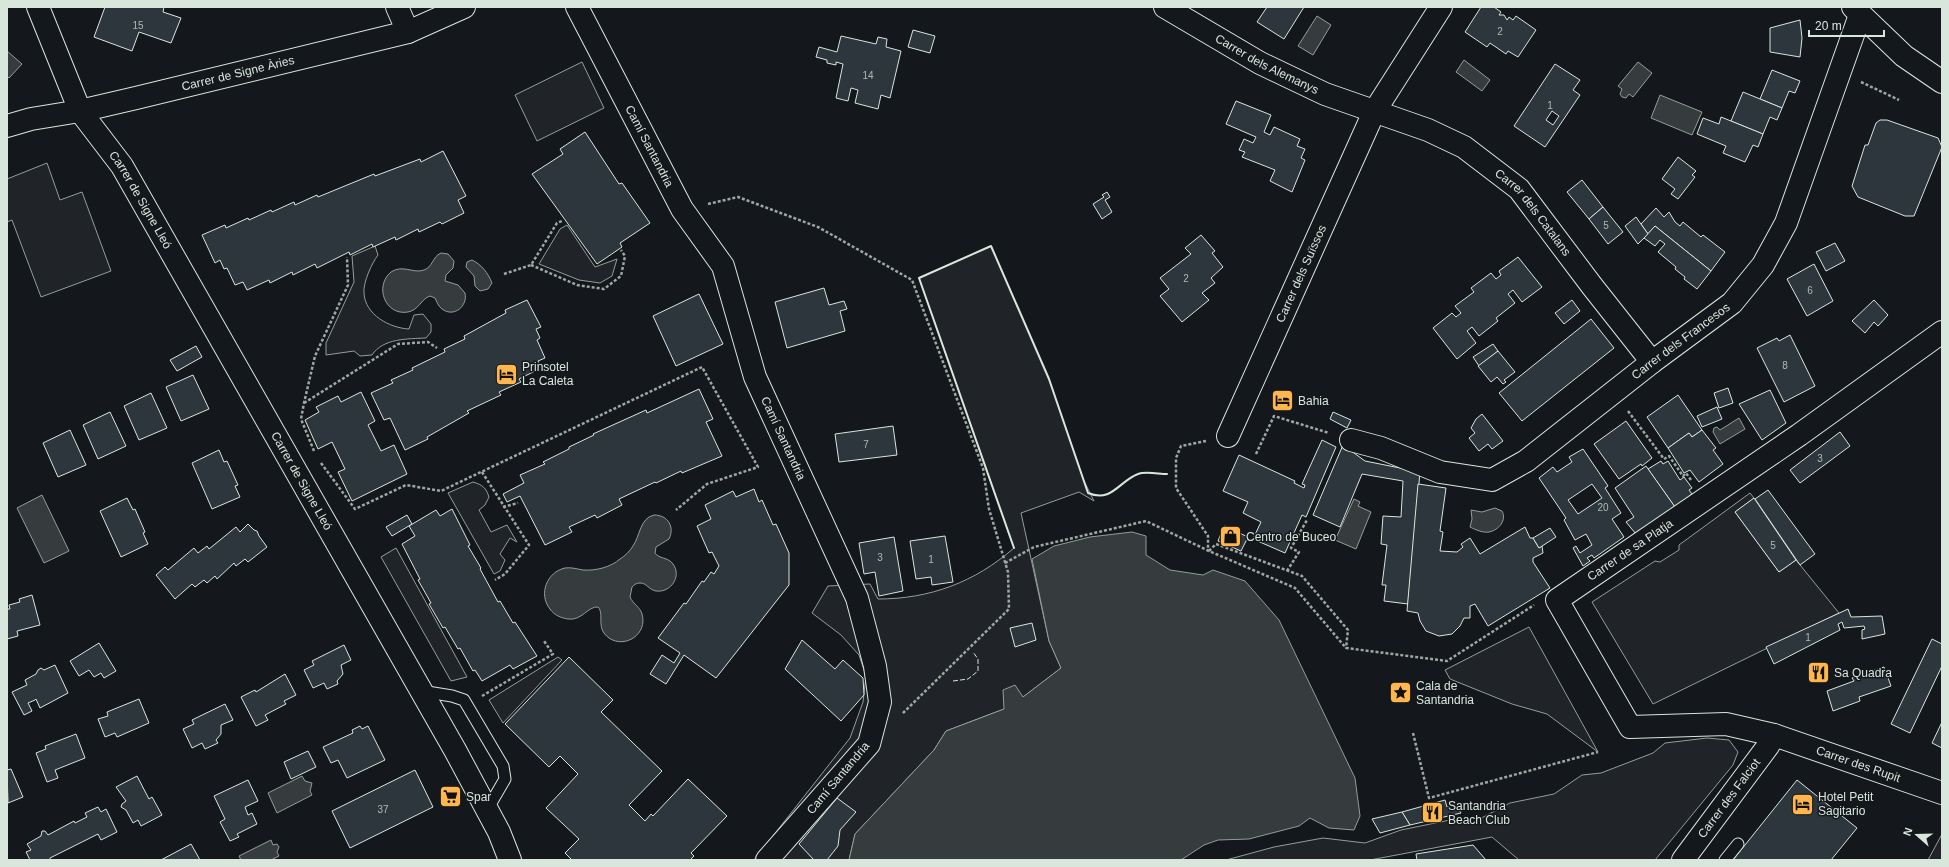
<svg xmlns="http://www.w3.org/2000/svg" width="1949" height="867" font-family="Arial,sans-serif">
<style>
.green{fill:#202428;stroke:#939e99}
.water{fill:#363b3e;stroke:#939e99}
.building{fill:#2c363c;stroke:#d8e6dc;fill-rule:evenodd}
.lines{fill:none;stroke-linecap:round;stroke-linejoin:round}
.service-casing{stroke:#d8e6dc;stroke-width:13}
.minor-casing{stroke:#d8e6dc;stroke-width:24}
.secondary-casing{stroke:#d8e6dc;stroke-width:24}
.path{stroke:#9da8a2;stroke-width:2.5;stroke-dasharray:3 2;stroke-linecap:butt}
.service{stroke:#14181c;stroke-width:11}
.minor{stroke:#14181c;stroke-width:22}
.secondary{stroke:#14181c;stroke-width:22}
.fence{stroke:#d8e6dc;stroke-width:1;stroke-dasharray:5 2;stroke-linecap:butt}
.wall{stroke:#d8e6dc;stroke-width:2}
.labels{text-anchor:middle;stroke-width:3;stroke-linejoin:round;paint-order:stroke}
.number-label{font-size:10px;fill:#adbab4}
.street-label{font-size:12px;fill:#d8e6dc;stroke:#14181c}
.poi-label{font-size:12px;fill:#d8e6dc;stroke:#14181c;text-anchor:start}
</style>
<rect width="100%" height="100%" fill="#14181c"/>
<!-- green -->
<g class="green">
<path d="M582,62L604,108L537,141L515,95Z"/>
<path d="M47,163L60,200L82,192L111,271L41,297L12,220L7,222V179Z"/>
<path d="M567,225L595,267L617,259L612,276L600,283L579,280L539,264L560,229Z"/>
<path d="M375,246L378,255C372,263 363,282 364,293C365,315 390,328 409,329L414,315L423,314L431,324V332L426,338C408,339 383,338 372,355L360,356L354,351L326,355V343L354,282L352,256Z"/>
<path d="M991,246L1049,379L1084,481L1094,501L1079,492L1021,513L1049,641L1061,668L1023,697L1004,709L946,731L934,750L855,834L849,860H754L850,738L863,702L866,676L859,655L841,635L812,613L828,586L870,584L878,599C930,599 975,582 1014,548L919,278Z"/>
<path d="M473,482C483,485 486,488 489,497L485,505L479,510L491,532L507,525L517,542L510,538L500,554L505,560L500,571L494,574L448,493Z"/>
<path d="M1750,493L1754,498L1735,512L1779,572L1796,560L1839,613L1653,704L1592,602L1655,561L1660,562L1679,550V545Z"/>
<path d="M396,548L467,677L451,681L381,557Z"/>
<path d="M1529,627L1598,752L1547,714L1512,704L1450,679L1445,670Z"/>
<path d="M558,657L562,660L503,723L489,700Z"/>
<path d="M1707,738L1729,740L1738,752L1733,765L1655,860H1519L1492,837L1370,860H1226L1274,847L1323,838L1365,843L1401,830L1450,820L1470,824L1510,803L1554,794L1582,775L1601,773L1653,753L1665,743Z"/>
<path d="M1942,834V860H1928Z"/>
</g>
<!-- water -->
<g class="water">
<path d="M1317,16L1331,25L1313,55L1298,46Z"/>
<path d="M7,51L22,64L9,78L7,76Z"/>
<path d="M1464,60L1490,80L1482,91L1456,72Z"/>
<path d="M1638,62L1652,73L1633,97L1629,94L1626,98L1622,97L1620,94L1622,89L1618,86Z"/>
<path d="M1660,95L1702,112L1692,135L1651,118Z"/>
<path d="M441,253L448,254L454,261L453,268L446,275L445,281L458,285L465,293C468,306 454,318 442,309C438,306 437,302 435,298L430,296C421,299 419,310 408,312C385,316 374,286 391,272C403,264 413,274 424,270C433,267 432,257 441,253Z"/>
<path d="M472,260C482,265 488,273 492,283L488,289L480,291L475,286L474,276L466,267L467,262Z"/>
<path d="M1739,418L1745,429L1720,444L1713,432L1714,428L1717,427L1720,430Z"/>
<path d="M42,495L69,551L44,563L17,508Z"/>
<path d="M1354,499L1360,502L1358,506L1371,512L1356,549L1335,540Z"/>
<path d="M1495,508L1502,511C1507,520 1499,530 1489,532C1483,533 1476,530 1470,527L1472,519L1471,510L1482,512Z"/>
<path d="M654,515C668,515 675,527 669,539L656,547L655,553C659,559 668,557 673,564C682,576 671,593 656,591C649,590 647,583 640,583C636,583 634,585 632,587L630,597C633,604 640,607 642,614C648,634 625,649 609,638C595,628 605,614 598,607C588,606 582,621 568,619C561,618 554,615 550,609C538,594 547,572 565,568C571,567 577,569 583,570C596,571 611,567 620,559C625,556 630,551 633,546C640,536 640,518 654,515Z"/>
<path d="M1132,532L1146,536V555L1170,570L1203,575L1213,570L1245,581L1279,620L1355,778L1360,816L1354,830L1329,828L1310,818L1299,826L1249,839L1218,840L1204,845L1181,860H849L855,834L934,750L946,731L1004,709L1003,690L1015,685L1023,697L1061,668L1049,641L1032,559L1054,546L1090,537Z"/>
<path d="M302,776L305,781L312,783L310,791L312,795L277,813L268,793Z"/>
<path d="M271,840L273,845L277,844L279,847L277,852L279,856L271,860H241L239,856Z"/>
</g>
<!-- building -->
<g class="building">
<path d="M105,7H164L163,12L181,18L171,43L139,32L132,51L94,37Z"/>
<path d="M1267,7H1304L1284,39L1257,22Z"/>
<path d="M1481,7H1494L1501,12L1499,15H1504L1507,20L1509,17L1513,20L1516,16L1536,30L1518,57L1508,51L1506,54L1490,43L1487,47L1465,32Z"/>
<path d="M1800,20L1802,38L1800,57L1770,52V28Z"/>
<path d="M913,30L935,36L930,53L908,47Z"/>
<path d="M841,36L876,44L878,37L887,39L886,47L901,51L890,98L881,95L878,109L855,103L858,90L851,88L848,101L836,98L843,64L836,62V65L827,63V60L816,57L819,47L837,52Z"/>
<path d="M1555,64L1580,80L1573,90L1580,95L1545,147L1514,126ZM1552,111L1559,116L1553,125L1546,120Z"/>
<path d="M1772,70L1800,81L1795,93L1789,91L1782,108L1760,99Z"/>
<path d="M1743,92L1782,108L1777,120L1770,117L1763,134L1731,121Z"/>
<path d="M1236,101L1271,115L1264,132L1270,135L1274,127L1300,139L1297,146L1305,149L1301,158L1305,160L1292,192L1270,181L1275,170L1242,157L1245,152L1239,150L1244,139L1253,143L1256,137L1226,124Z"/>
<path d="M1721,117L1763,134L1758,147L1753,145L1745,162L1723,153L1726,146L1697,134L1703,118L1719,124Z"/>
<path d="M1880,120H1887L1938,138L1942,147L1914,216H1905L1858,197L1852,186L1865,145H1868L1876,123Z"/>
<path d="M585,132L619,184L622,183L650,223L620,243L622,247L597,264L532,174L563,154L560,149Z"/>
<path d="M443,151L466,196L458,200L464,213L442,224L440,222L419,232L418,229L396,240L395,237L373,247L372,244L350,255L349,252L317,268L315,264L293,275L292,272L270,283L269,280L247,290L243,282L235,285L227,268L224,269L220,260L215,263L202,235L225,225L226,228L248,218L249,220L271,210L272,212L294,202L295,205L317,195L318,197L374,174L375,176L420,159L421,162Z"/>
<path d="M1678,157L1696,171L1692,175L1695,177L1678,199L1671,194L1675,189L1662,179Z"/>
<path d="M1582,180L1603,207L1589,219L1567,192Z"/>
<path d="M1107,192L1110,197L1105,200L1112,212L1102,219L1093,204L1104,197L1102,195Z"/>
<path d="M1603,207L1623,232L1608,244L1589,219Z"/>
<path d="M1656,208L1664,217L1669,212L1675,222L1680,226L1683,222L1701,237L1703,235L1725,252L1711,271L1655,226L1648,234L1641,224Z"/>
<path d="M1636,217L1648,234L1638,244L1625,226Z"/>
<path d="M1655,226L1711,271L1697,289L1684,279L1685,277L1675,269L1676,267L1658,252L1665,244L1660,240L1655,246L1644,238Z"/>
<path d="M1201,235L1215,251L1212,253L1223,267L1211,278L1215,283L1202,293L1209,300L1182,322L1160,296L1169,289L1160,278L1191,254L1185,248Z"/>
<path d="M1835,243L1845,261L1826,271L1816,252Z"/>
<path d="M1518,257L1542,287L1522,302L1513,290L1508,294L1515,303L1496,318L1498,321L1479,336L1472,327L1467,331L1476,343L1457,359L1433,328L1452,313L1456,317L1461,313L1455,306L1474,292L1471,288L1491,273L1496,279L1501,275L1499,271Z"/>
<path d="M1814,264L1833,301L1807,316L1787,279Z"/>
<path d="M824,288L829,305L844,301L847,309L840,311L845,331L787,348L775,302Z"/>
<path d="M699,294L723,344L676,366L653,316Z"/>
<path d="M527,300L541,327L536,329L540,338L537,340L545,358L538,361L541,368L519,379L521,382L499,392L501,395L467,411L469,413L427,437L428,439L405,450L390,418L384,420L371,393L393,383L391,380L413,370L412,368L445,352L444,349L465,339L464,336L506,313L505,310Z"/>
<path d="M1572,300L1580,311L1564,324L1555,313Z"/>
<path d="M1874,300L1888,315L1878,326L1874,322L1865,333L1852,321Z"/>
<path d="M1591,319L1614,348L1522,421L1499,393Z"/>
<path d="M1790,335L1815,386L1784,402L1757,348L1777,338L1779,341Z"/>
<path d="M1493,344L1498,351L1479,366L1473,357Z"/>
<path d="M196,346L202,357L177,371L170,360Z"/>
<path d="M1498,351L1515,372L1504,380L1506,382L1503,384L1497,377L1491,382L1478,366Z"/>
<path d="M193,375L209,409L181,421L166,387Z"/>
<path d="M1728,388L1733,403L1719,408L1714,393Z"/>
<path d="M699,389L713,419L706,422L722,456L682,473L681,471L656,483L655,482L619,499L622,505L597,518L595,515L569,527L572,532L545,545L520,496L507,502L503,494L524,483L520,475L545,464L543,462L569,449V447L594,435L593,434L646,410L647,413Z"/>
<path d="M1770,390L1786,423L1762,440L1739,404Z"/>
<path d="M361,392L375,421L368,425L381,451L394,445L407,474L352,501L338,472L345,469L332,442L318,449L305,420L319,412L316,407L338,396L341,402Z"/>
<path d="M151,393L167,428L139,440L124,406Z"/>
<path d="M1678,395L1702,430L1692,437L1689,433L1668,448L1647,417Z"/>
<path d="M1717,407L1722,419L1702,427L1697,416Z"/>
<path d="M110,412L126,446L98,459L83,425Z"/>
<path d="M1333,412L1351,420L1347,428L1330,419Z"/>
<path d="M1482,414L1503,441L1492,449L1488,444L1479,451L1469,438L1475,433L1471,428L1476,419Z"/>
<path d="M1626,421L1652,458L1642,466L1641,464L1619,479L1594,444Z"/>
<path d="M893,426L897,455L839,462L835,434Z"/>
<path d="M70,430L86,465L58,477L43,443Z"/>
<path d="M1702,430L1716,448L1713,450L1723,464L1699,482L1690,470L1684,473L1668,448L1689,433L1692,437Z"/>
<path d="M1840,432L1850,446L1800,483L1790,470Z"/>
<path d="M1322,440L1336,447L1306,517L1302,515L1285,553L1253,539L1261,522L1243,513L1248,502L1223,491L1239,455L1295,481L1294,483L1304,488L1305,485L1302,484Z"/>
<path d="M1343,445L1365,461L1420,472L1408,604L1384,601L1386,585H1382L1387,545L1381,544L1383,516L1401,517L1403,481L1362,474L1340,527L1313,515Z"/>
<path d="M1583,449L1608,486L1605,488L1621,513L1612,519L1624,537L1594,558L1592,555L1587,558L1590,561L1583,566L1573,548L1576,546L1580,553L1592,545L1586,534L1575,540L1564,520L1566,518L1539,478L1553,467L1557,472L1572,462L1569,457ZM1592,484L1602,498L1578,514L1568,500Z"/>
<path d="M219,450L224,462L227,461L238,485L235,486L240,497L212,509L192,463Z"/>
<path d="M1661,461L1663,464L1668,461L1680,480L1684,477L1692,488L1689,490L1692,494L1675,507L1648,469Z"/>
<path d="M1646,466L1675,507L1636,534L1626,522L1634,517L1615,488Z"/>
<path d="M1418,484L1446,488L1440,531L1443,532L1440,551L1457,552L1463,547L1461,544L1470,538L1480,554L1525,527L1530,538H1533L1539,548L1542,546L1543,553L1533,558V562L1550,588L1488,626L1475,604L1470,606V618H1464L1460,626L1452,634L1439,636L1426,631L1420,621L1418,613L1407,611Z"/>
<path d="M754,489L759,502L762,500L773,525L776,524L789,553V585L716,678L684,655L666,684L650,674L662,655L674,663L680,653L658,638L684,603L686,604L702,581L704,582L711,572L714,574L719,566L712,552L709,553L697,526L711,519L705,505L733,491L736,497Z"/>
<path d="M1768,490L1815,554L1800,565L1755,499Z"/>
<path d="M127,498L133,510L135,509L145,532L143,533L148,544L121,557L100,511Z"/>
<path d="M1754,498L1796,560L1779,572L1735,512Z"/>
<path d="M452,509L470,545L468,546L481,568L480,569L498,602L500,601L513,623L515,622L537,656L513,669L510,665L482,681L475,670L473,671L460,648L458,649L445,627L443,628L429,604L431,603L418,580L420,579L402,544L415,536L409,526L436,510L440,516Z"/>
<path d="M407,515L412,524L392,536L386,527Z"/>
<path d="M248,524L254,530L257,531L259,536L267,547L248,562L245,559L236,566L234,563L217,579L215,576L207,583L204,580L195,587L192,584L175,599L156,575L165,567L168,570L194,548L198,553L207,546L209,549L236,527L240,532Z"/>
<path d="M1224,526L1248,537L1241,551L1218,541Z"/>
<path d="M1550,528L1556,537L1539,548L1533,538Z"/>
<path d="M945,536L953,582L932,585L931,577L916,579L910,541Z"/>
<path d="M894,537L903,591L879,596L875,572L864,574L859,543Z"/>
<path d="M32,595L40,625L17,631L18,636L7,639V643V609H10L9,605L20,602L19,599Z"/>
<path d="M1848,609L1851,617L1882,616L1885,634L1862,639V630L1865,629L1864,626L1844,628L1842,622L1838,624L1840,630L1774,664L1766,647Z"/>
<path d="M1032,623L1036,640L1015,647L1010,628Z"/>
<path d="M1932,639L1942,644V666L1910,733L1891,724Z"/>
<path d="M802,640L835,669L843,660L863,678L864,695L841,721L785,669Z"/>
<path d="M99,643L116,671L104,678L101,673L94,677L89,670L79,676L70,661Z"/>
<path d="M344,645L351,660L341,665L343,674L337,681L338,684L327,689L324,683L313,688L304,670L314,665L312,661Z"/>
<path d="M569,657L613,700L601,712L662,771L629,805L645,821L651,814L653,816L688,779L727,816L691,853L694,856L690,860H572L565,853L579,839L546,808L578,774L560,756L549,767L505,724Z"/>
<path d="M55,665L68,693L40,708L36,699L35,700L28,703L32,711L24,715L12,692L27,685L25,680L36,674L38,670L41,668L44,670Z"/>
<path d="M1884,667L1891,686L1859,697L1860,701L1833,711L1827,691L1854,681L1852,678Z"/>
<path d="M285,674L296,695L284,701L286,704L265,715L268,720L256,726L241,697L255,690L256,692Z"/>
<path d="M139,699L149,723L117,737L115,733L105,737L98,719L108,716L107,712Z"/>
<path d="M225,704L233,720L221,725V734L216,740L218,743L205,749L202,743L192,748L183,729L194,724L192,720Z"/>
<path d="M1942,722V748L1932,743Z"/>
<path d="M360,726L362,729L368,726L385,760L347,778L338,760L331,763L323,747L353,733L352,730Z"/>
<path d="M76,734L85,758L55,770L58,778L47,782L36,753L46,749L45,746Z"/>
<path d="M308,751L316,767L291,779L284,762Z"/>
<path d="M11,769L23,797L8,803L7,770Z"/>
<path d="M415,770L433,807L350,848L332,811Z"/>
<path d="M137,776L149,799L152,797L162,815L141,826L138,820L133,823L126,810L121,807L122,804L126,801L116,787Z"/>
<path d="M248,780L258,801L245,807L248,815L252,813L257,824L237,834L239,837L230,841L220,822L225,819L214,796Z"/>
<path d="M1797,780L1857,828L1831,860H1733Z"/>
<path d="M837,798L856,812L840,830L838,846L827,860H814L799,844Z"/>
<path d="M1445,800L1447,807L1456,804L1461,813L1410,825L1402,812Z"/>
<path d="M98,807L101,812L106,809L117,832L101,840L98,834L50,858V860H30L26,852L31,850L27,844L41,836L42,831H45L48,835L74,821L75,823L87,817L85,813Z"/>
<path d="M1402,812L1410,825L1380,833L1372,819Z"/>
<path d="M191,844L200,860H161Z"/>
<path d="M1473,845L1486,860H1417L1416,854Z"/>
</g>
<g class="lines">
<defs>
<g id="service">
<path d="M421,691L452,696L464,700L503,766L505,779L487,810"/>
<path d="M1725,860L1738,844"/>
</g>
<g id="minor">
<path id="s1" d="M38,7L80,111L122,166L455,750L499,832L510,860"/>
<path d="M397,7L408,32"/>
<path id="s2" d="M577,7L682,209L723,266L755,377L857,598L875,666L880,702L869,744L767,860"/>
<path id="s3" d="M1165,7L1260,63L1325,94L1428,130L1464,147L1519,189L1592,286L1652,362"/>
<path id="s4" d="M7,126L31,119L80,111L136,98L408,32L464,7"/>
<path id="s5" d="M1942,332L1799,435L1557,600L1630,727L1726,724L1774,735L1942,793"/>
<path id="s6" d="M1228,436L1374,112L1441,7"/>
<path id="s7" d="M1351,440L1381,448L1440,472L1492,480L1526,461L1652,362L1732,303L1763,265L1786,223L1860,15"/>
<path id="s8" d="M1683,860L1768,746L1774,735"/>
</g>
<path id="secondary" d="M1853,7L1904,56L1942,82"/>
</defs>
<!-- service casing -->
<use href="#service" class="service-casing"/>
<!-- minor casing -->
<use href="#minor" class="minor-casing"/>
<!-- secondary casing -->
<use href="#secondary" class="secondary-casing"/>
<!-- path -->
<g class="path">
<path d="M1861,82L1899,100"/>
<path d="M708,204L738,197L818,227L912,280L983,468L989,509L1008,572L1009,609L902,714"/>
<path d="M531,265L577,285L604,289L621,276L625,256L621,250"/>
<path d="M504,274L531,265L557,223L562,221"/>
<path d="M304,403L398,344L428,342L437,348"/>
<path d="M1628,411L1664,459L1669,456L1683,476L1686,473L1691,480"/>
<path d="M1206,441L1181,446L1176,458V488L1208,536V551"/>
<path d="M314,451L301,419L304,403L315,356L348,285L347,257"/>
<path d="M1256,454L1274,416L1329,433"/>
<path d="M321,463L355,509L406,485L441,491L702,367L758,467L707,484L676,510"/>
<path d="M482,472L529,545L505,574L495,580"/>
<path d="M503,507L518,503"/>
<path d="M1209,551L1216,544L1302,576L1348,630L1346,648"/>
<path d="M1005,563L1034,547L1146,521L1209,551L1295,588L1346,648L1447,661L1534,605"/>
<path d="M1287,571L1299,552L1291,548L1307,520"/>
<path d="M482,696L553,654L544,641"/>
<path d="M1413,733L1429,798L1598,752"/>
</g>
<!-- service -->
<use href="#service" class="service"/>
<!-- minor -->
<use href="#minor" class="minor"/>
<!-- secondary -->
<use href="#secondary" class="secondary"/>
<!-- fence -->
<path class="fence" d="M953,681L968,679L978,671V659L973,652"/>
<!-- wall -->
<path class="wall" d="M1014,548L919,278L991,246L1049,379L1088,493C1112,503 1119,481 1138,474C1145,471 1159,474 1167,474"/>
</g>
<!-- icons -->
<defs>
<symbol id="hotel-square" viewBox="-11 -11 22 22"><rect x="-9" y="-9" width="18" height="18" rx="4" fill="#ffb74d" stroke="#14181c"/><path d="M-6-4.5h1.5V1H6V5H4.5V3h-9V5H-6ZM-4 0a1.8 1.8 0 1 1 3.6 0ZM.5 0V-2.5h3Q6-2.5 6 0Z" fill="#111"/></symbol>
<symbol id="shop-square" viewBox="-11 -11 22 22"><rect x="-9" y="-9" width="18" height="18" rx="4" fill="#ffb74d" stroke="#14181c"/><path d="M-5-2.5h2.3a2.7 3.5 0 0 1 5.4 0H5L5.5 6h-11ZM-1.5-2.5h3a1.5 2.3 0 0 0-3 0Z" fill="#111"/></symbol>
<symbol id="restaurant-square" viewBox="-11 -11 22 22"><rect x="-9" y="-9" width="18" height="18" rx="4" fill="#ffb74d" stroke="#14181c"/><path d="M-5-6h1v4h1v-4h1v4h1v-4h1v5L-1.5 .5V6h-2V.5L-5-1ZM5-6V6H3V1.5H1.5Q1.5-4 5-6Z" fill="#111"/></symbol>
<symbol id="sight-square" viewBox="-11 -11 22 22"><rect x="-9" y="-9" width="18" height="18" rx="4" fill="#ffb74d" stroke="#14181c"/><path d="M0-6L1.8-2.2L6-1.7L2.9 1.2L3.7 5.4L0 3.3L-3.7 5.4L-2.9 1.2L-6-1.7L-1.8-2.2Z" fill="#111"/></symbol>
<symbol id="supermarket-square" viewBox="-11 -11 22 22"><rect x="-9" y="-9" width="18" height="18" rx="4" fill="#ffb74d" stroke="#14181c"/><path d="M-6-5.5h2.5l.6 2H6L4.5 2H-2.5L-4.4-4H-6ZM-1.5 3.2a1.3 1.3 0 1 0 .1 0ZM3 3.2a1.3 1.3 0 1 0 .1 0Z" fill="#111"/></symbol>
</defs>
<g fill-rule="evenodd">
<use href="#hotel-square" x="494" y="362" width="25" height="25"/>
<use href="#hotel-square" x="1270" y="388" width="25" height="25"/>
<use href="#shop-square" x="1218" y="524" width="25" height="25"/>
<use href="#restaurant-square" x="1806" y="660" width="25" height="25"/>
<use href="#sight-square" x="1388" y="680" width="25" height="25"/>
<use href="#supermarket-square" x="438" y="784" width="25" height="25"/>
<use href="#hotel-square" x="1790" y="792" width="25" height="25"/>
<use href="#restaurant-square" x="1420" y="800" width="25" height="25"/>
</g>
<g class="labels">
<!-- number labels -->
<g class="number-label">
<text x="138" y="29">15</text>
<text x="1500" y="35">2</text>
<text x="868" y="79">14</text>
<text x="1550" y="109">1</text>
<text x="1606" y="229">5</text>
<text x="1186" y="282">2</text>
<text x="1810" y="294">6</text>
<text x="1785" y="369">8</text>
<text x="866" y="448">7</text>
<text x="1820" y="462">3</text>
<text x="1603" y="511">20</text>
<text x="1773" y="549">5</text>
<text x="880" y="561">3</text>
<text x="931" y="563">1</text>
<text x="1808" y="641">1</text>
<text x="383" y="813">37</text>
</g>
<!-- street labels -->
<g class="street-label">
<text dy="4" stroke="none"><textPath href="#s3" startOffset="117">Carrer dels Alemanys</textPath></text>
<text dy="4" stroke="none"><textPath href="#s4" startOffset="237">Carrer de Signe Àries</textPath></text>
<text dy="4" stroke="none"><textPath href="#s2" startOffset="157">Camí Santandria</textPath></text>
<text dy="4" stroke="none"><textPath href="#s1" startOffset="220">Carrer de Signe Lleó</textPath></text>
<text dy="4" stroke="none"><textPath href="#s3" startOffset="427">Carrer dels Catalans</textPath></text>
<text dy="4" stroke="none"><textPath href="#s6" startOffset="178">Carrer dels Suïssos</textPath></text>
<text dy="4" stroke="none"><textPath href="#s7" startOffset="382">Carrer dels Francesos</textPath></text>
<text dy="4" stroke="none"><textPath href="#s2" startOffset="481">Camí Santandria</textPath></text>
<text dy="4" stroke="none"><textPath href="#s1" startOffset="544">Carrer de Signe Lleó</textPath></text>
<text transform="translate(1630 550) rotate(-34)" y="4">Carrer de sa Platja</text>
<text dy="4" stroke="none"><textPath href="#s5" startOffset="850">Carrer des Rupit</textPath></text>
<text transform="translate(838 778) rotate(-50)" y="4">Camí Santandria</text>
<text dy="4" stroke="none"><textPath href="#s8" startOffset="77">Carrer des Falciot</textPath></text>
</g>
<!-- poi labels -->
<g class="poi-label">
<text x="522" y="371">Prinsotel<tspan x="522" dy="14">La Caleta</tspan></text>
<text x="1298" y="405">Bahia</text>
<text x="1246" y="541">Centro de Buceo</text>
<text x="1834" y="677">Sa Quadra</text>
<text x="1416" y="690">Cala de<tspan x="1416" dy="14">Santandria</tspan></text>
<text x="466" y="801">Spar</text>
<text x="1818" y="801">Hotel Petit<tspan x="1818" dy="14">Sagitario</tspan></text>
<text x="1448" y="810">Santandria<tspan x="1448" dy="14">Beach Club</tspan></text>
</g>
</g>
<!-- border -->
<rect width="1949" height="867" fill="none" stroke="#d8e6dc" stroke-width="16"/>
<!-- north arrow -->
<g transform="translate(1917 835) rotate(290)" stroke="#14181c" stroke-width="3" paint-order="stroke">
<path d="M0-3L7 15L0 10L-7 15Z" fill="#d8e6dc"/>
<text y="-6" font-size="11" font-weight="bold" text-anchor="middle" fill="#d8e6dc">N</text>
</g>
<!-- scale -->
<path d="M1809 30v6h75v-6" fill="none" stroke="#d8e6dc" stroke-width="2"/>
<text x="1815" y="30" font-size="12" fill="#d8e6dc" stroke="#14181c" stroke-width="3" paint-order="stroke">20 m</text>
</svg>
